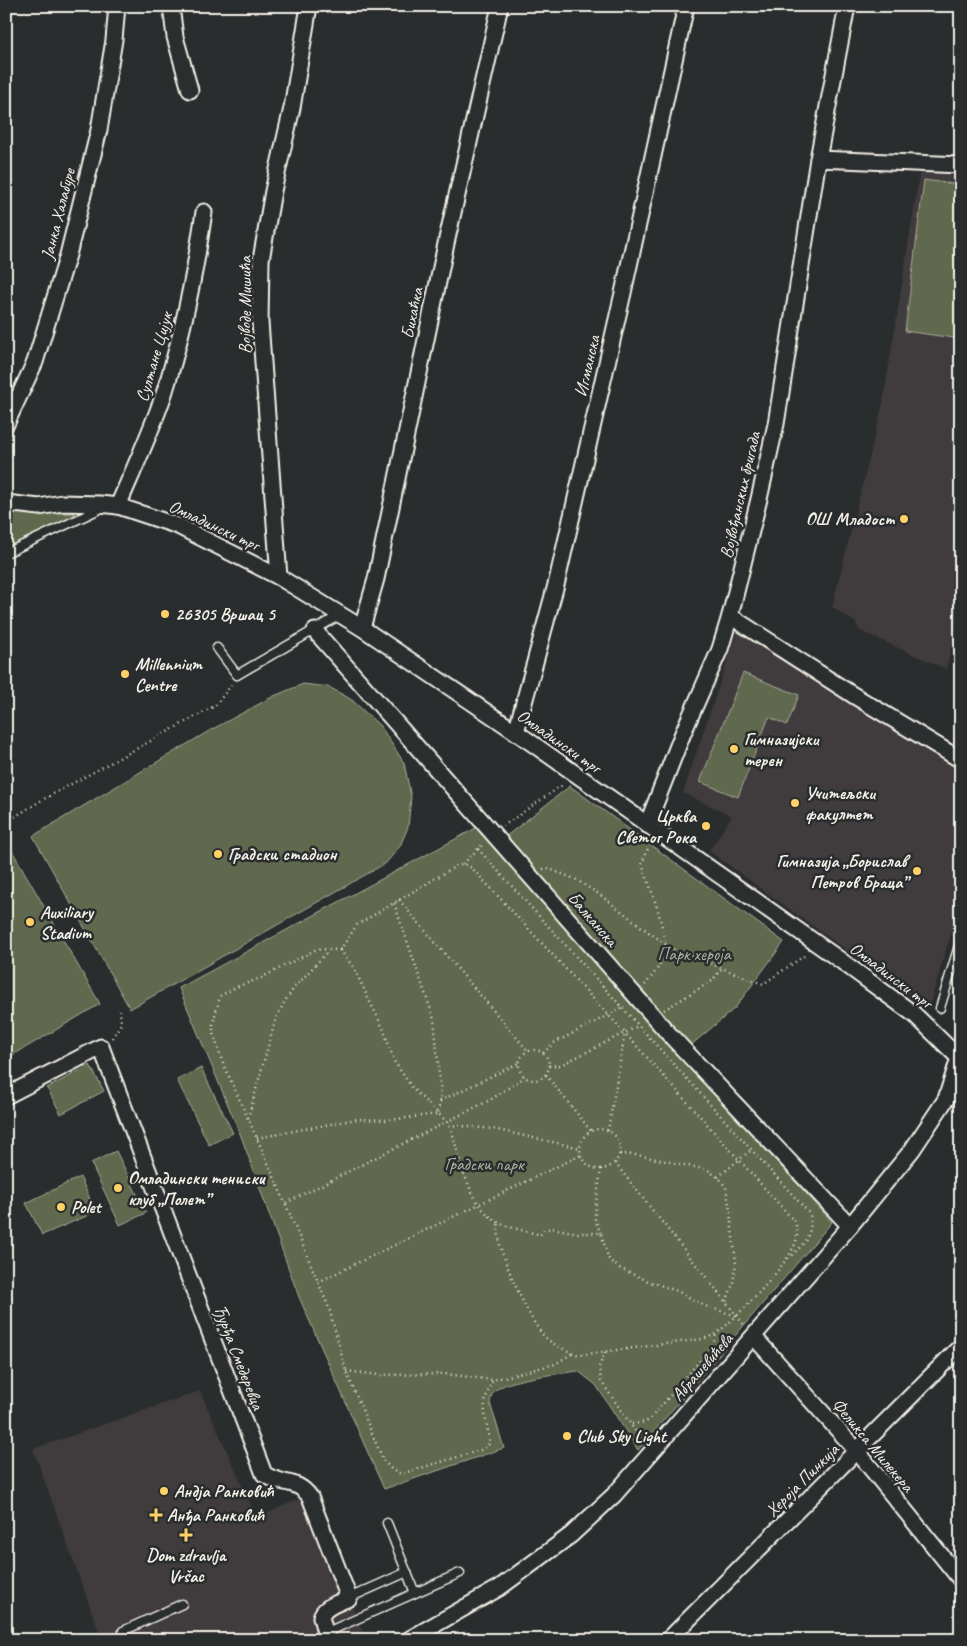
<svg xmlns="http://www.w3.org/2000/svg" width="967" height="1646" font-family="Caveat,sans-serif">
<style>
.built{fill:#3f3b3c}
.green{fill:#60684e;stroke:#aaac9b}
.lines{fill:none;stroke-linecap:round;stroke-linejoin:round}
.lane-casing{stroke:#f4f1e8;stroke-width:11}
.street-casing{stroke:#f4f1e8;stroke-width:19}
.path{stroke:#f4f1e8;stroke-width:2.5;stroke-dasharray:1 4;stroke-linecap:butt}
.lane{stroke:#2a2d2e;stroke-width:8}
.street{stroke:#2a2d2e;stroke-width:15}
.poi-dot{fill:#ffd166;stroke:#2a2d2e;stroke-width:2}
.labels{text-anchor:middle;stroke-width:5;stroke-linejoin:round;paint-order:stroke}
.street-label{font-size:18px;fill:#f4f1e8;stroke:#2a2d2e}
.poi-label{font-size:18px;font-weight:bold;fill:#f4f1e8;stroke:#2a2d2e;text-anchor:start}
.park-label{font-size:18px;fill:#b1b3a3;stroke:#2a2d2e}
</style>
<rect width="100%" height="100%" fill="#2a2d2e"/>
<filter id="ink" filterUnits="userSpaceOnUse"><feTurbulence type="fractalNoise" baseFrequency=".02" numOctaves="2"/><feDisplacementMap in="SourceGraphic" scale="10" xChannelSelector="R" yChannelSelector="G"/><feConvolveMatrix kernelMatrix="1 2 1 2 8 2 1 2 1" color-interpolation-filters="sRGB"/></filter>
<g filter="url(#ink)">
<!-- built -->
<g class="built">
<path d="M920,170L961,172V608L946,669L860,631L855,622L832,607L883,403Z"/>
<path d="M737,632L961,771V900L929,1007H925L709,851L732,816L683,793Z"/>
<path d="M200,1391L257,1518L303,1497L365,1636L355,1640H102L33,1449Z"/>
</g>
<!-- green -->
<g class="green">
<path d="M924,180L961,185V339L905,331Z"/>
<path d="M6,510L38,513H75L73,520L6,549Z"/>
<path d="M743,673L799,695L787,725L769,717L738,797L700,782Z"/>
<path d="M303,684L329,687L352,700L381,727L404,763L411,797L408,827L400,846L386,863L130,1009L33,836L209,731L274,696Z"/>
<path d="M570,786L784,942L735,1008L690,1046L505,837Z"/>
<path d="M476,828L832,1222L638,1450L596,1385L578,1371C560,1374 505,1378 494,1392C491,1395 491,1399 490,1403L504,1448L384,1489L299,1297L241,1136L179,988Z"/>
<path d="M6,840L100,1004L6,1059Z"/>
<path d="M90,1065L104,1091L61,1114L47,1088Z"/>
<path d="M201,1068L233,1133L209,1145L177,1080Z"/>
<path d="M116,1151L146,1213L120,1225L91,1163Z"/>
<path d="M80,1177L96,1212L42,1235L26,1203Z"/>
</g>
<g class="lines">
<defs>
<g id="lane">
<path d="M6,553L104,507"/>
<path d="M217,648L237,675L340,615"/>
<path d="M940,1008L961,939"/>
<path d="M387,1523L415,1593"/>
<path d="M349,1598L407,1572"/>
<path d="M325,1633L460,1573"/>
<path d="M125,1640L123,1631L182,1604"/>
</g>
<g id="street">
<path d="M171,6L175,37L190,90"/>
<path d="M818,159L961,165"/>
<path d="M6,424L35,362L68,255L99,130L114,40L117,6"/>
<path d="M6,503L39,507L62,503L100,504L118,506L178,526L279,577L362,628L516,732L840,960L915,1015L961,1060"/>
<path d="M118,506C134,469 151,432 164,394C183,334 195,273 204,212"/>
<path d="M279,577L260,322L261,260L273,191L292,108L309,6"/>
<path d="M730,616L853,695L961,760"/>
<path d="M362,628L376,579L447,239L500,6"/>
<path d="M315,631L669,1034L850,1226"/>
<path d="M516,732L557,581L623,293L686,6"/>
<path d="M647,825L683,733L720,649L730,616L759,499L776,424L818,159L847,6"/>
<path d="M6,1096L101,1047L264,1474C281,1486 297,1478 310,1497L349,1598C339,1603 324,1606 321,1617L327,1640"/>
<path d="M754,1337L857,1451L961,1580"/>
<path d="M408,1640L499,1588L571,1535L614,1495L850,1226L912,1150L946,1099L961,1052"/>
<path d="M668,1640L961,1346"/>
</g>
</defs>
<!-- lane casing -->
<use href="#lane" class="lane-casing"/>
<!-- street casing -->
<use href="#street" class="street-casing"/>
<!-- path -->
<g class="path">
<path d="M6,822L42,800L215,706L233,683"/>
<path d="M503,826L564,784"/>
<path d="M478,849L810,1214C813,1236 804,1244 789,1258"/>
<path d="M463,864L484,843"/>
<path d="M543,869L547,868L575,879L599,894L647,931L673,949L763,984L807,954"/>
<path d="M399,900L528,1051"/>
<path d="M340,950L357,925L458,865H466L472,868L625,1033L795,1222C797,1228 798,1234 796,1241C790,1263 737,1318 717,1333C713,1336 708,1337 703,1339L579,1355C568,1351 557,1347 547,1339C532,1327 505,1265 500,1245C499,1238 498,1230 498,1222"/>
<path d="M340,950L317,949L261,978L236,987L220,996L213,1023V1032L222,1061L273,1174L329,1308L346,1371L383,1460L392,1470L401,1474L484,1449L490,1443C486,1414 479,1408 493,1380"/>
<path d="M340,950L354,968L368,998L383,1028L394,1061L413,1089L447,1122L451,1129C461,1160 467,1202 496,1221C507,1228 528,1231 540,1235L544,1230L551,1228L579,1233H601L609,1260L619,1268L648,1281L677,1291L705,1306L737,1316"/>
<path d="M645,985C652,976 661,966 664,955C669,934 649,885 642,863L650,844"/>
<path d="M664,1010L712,981L722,968"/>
<path d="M112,1038L121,1024L120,1010"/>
<circle cx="534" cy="1065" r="15"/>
<path d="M543,1053L554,1043L622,1008"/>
<path d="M549,1066L561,1065L638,1026"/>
<path d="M546,1075L591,1131"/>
<path d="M440,1101L519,1063"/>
<path d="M248,1118L276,1018L285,1001L294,988L329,950"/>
<path d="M449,1125L493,1129L580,1148"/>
<circle cx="600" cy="1149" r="20"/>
<path d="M608,1131L625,1033"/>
<path d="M257,1138L357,1119L389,1120L438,1114L441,1095L434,1019L394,903"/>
<path d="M620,1154L637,1155L708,1170L721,1180L726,1188L729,1204L736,1263L733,1284L726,1302"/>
<path d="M615,1163L745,1326"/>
<path d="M601,1169L595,1211V1220L601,1233"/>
<path d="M718,1177L751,1150"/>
<path d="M286,1203L490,1100L525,1077"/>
<path d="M318,1282L581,1155"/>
<path d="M605,1352L599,1367L601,1381L638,1435L644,1440"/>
<path d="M346,1371L378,1375L445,1374L493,1380L555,1364L573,1353"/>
<path d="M632,1424L646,1422L652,1417L713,1345L716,1334"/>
</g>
<!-- lane -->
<use href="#lane" class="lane"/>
<!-- street -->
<use href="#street" class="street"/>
</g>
</g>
<!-- markers -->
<g class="poi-dot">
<circle cx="904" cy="519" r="5"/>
<circle cx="165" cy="614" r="5"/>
<circle cx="125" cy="674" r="5"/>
<circle cx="734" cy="749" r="5"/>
<circle cx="795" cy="803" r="5"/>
<circle cx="706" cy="826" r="5"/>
<circle cx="218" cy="854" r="5"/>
<circle cx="917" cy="871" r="5"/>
<circle cx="30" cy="922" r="5"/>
<circle cx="118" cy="1188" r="5"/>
<circle cx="61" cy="1207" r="5"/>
<circle cx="567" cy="1436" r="5"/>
<circle cx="164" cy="1491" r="5"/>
<path d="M153.5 1507.5h5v5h5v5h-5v5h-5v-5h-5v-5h5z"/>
<path d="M183.5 1527.5h5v5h5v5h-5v5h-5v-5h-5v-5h5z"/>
</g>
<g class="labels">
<!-- street labels -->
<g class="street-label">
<text transform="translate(58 214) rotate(-76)" y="6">Јанка Халабуре</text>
<text transform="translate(245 305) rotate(-90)" y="6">Војводе Мишића</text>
<text transform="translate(412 313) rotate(-78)" y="6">Бихаћка</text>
<text transform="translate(154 357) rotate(-74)" y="6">Султане Цијук</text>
<text transform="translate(587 366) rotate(-77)" y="6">Игманска</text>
<text transform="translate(740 495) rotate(-77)" y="6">Војвођанских бригада</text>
<text transform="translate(214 525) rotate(25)" y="6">Омладински трг</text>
<text transform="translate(559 741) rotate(35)" y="6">Омладински трг</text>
<text transform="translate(593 919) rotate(49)" y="6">Балканска</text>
<text transform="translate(891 975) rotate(37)" y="6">Омладински трг</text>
<text transform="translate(239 1357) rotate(69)" y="6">Ђурђа Смедеревца</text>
<text transform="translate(702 1367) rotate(-49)" y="6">Абрашевићева</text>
<text transform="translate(873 1445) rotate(50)" y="6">Феликса Милекера</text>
<text transform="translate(802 1480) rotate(-45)" y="6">Хероја Пинкија</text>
</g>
<!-- poi labels -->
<g class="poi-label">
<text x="894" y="525" text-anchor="end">ОШ Младост</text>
<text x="175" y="620">26305 Вршац 5</text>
<text x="135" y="670">Millennium<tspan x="135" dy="21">Centre</tspan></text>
<text x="744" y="745">Гимназијски<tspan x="744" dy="21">терен</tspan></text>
<text x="805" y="799">Учитељски<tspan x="805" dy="21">факултет</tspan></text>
<text x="696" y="822" text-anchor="end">Црква<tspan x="696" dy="21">Светог Рока</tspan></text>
<text x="228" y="860">Градски стадион</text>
<text x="907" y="867" text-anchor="end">Гимназија „Борислав<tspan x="907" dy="21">Петров Браца”</tspan></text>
<text x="40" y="918">Auxiliary<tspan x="40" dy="21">Stadium</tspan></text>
<text x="128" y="1184">Омладински тениски<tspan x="128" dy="21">клуб „Полет”</tspan></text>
<text x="71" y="1213">Polet</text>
<text x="577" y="1442">Club Sky Light</text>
<text x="174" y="1497">Андја Ранковић</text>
<text x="167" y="1521">Анђа Ранковић</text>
<text x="186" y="1561" text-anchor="middle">Dom zdravlja<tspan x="186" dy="21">Vršac</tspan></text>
</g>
<!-- park labels -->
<g class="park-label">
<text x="694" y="960">Парк хероја</text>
<text x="484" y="1170">Градски парк</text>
</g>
</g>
<!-- margin -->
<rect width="967" height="1646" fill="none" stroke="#2a2d2e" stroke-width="25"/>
<rect x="12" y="12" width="942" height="1621" fill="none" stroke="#f4f1e8" stroke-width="2" filter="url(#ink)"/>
</svg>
